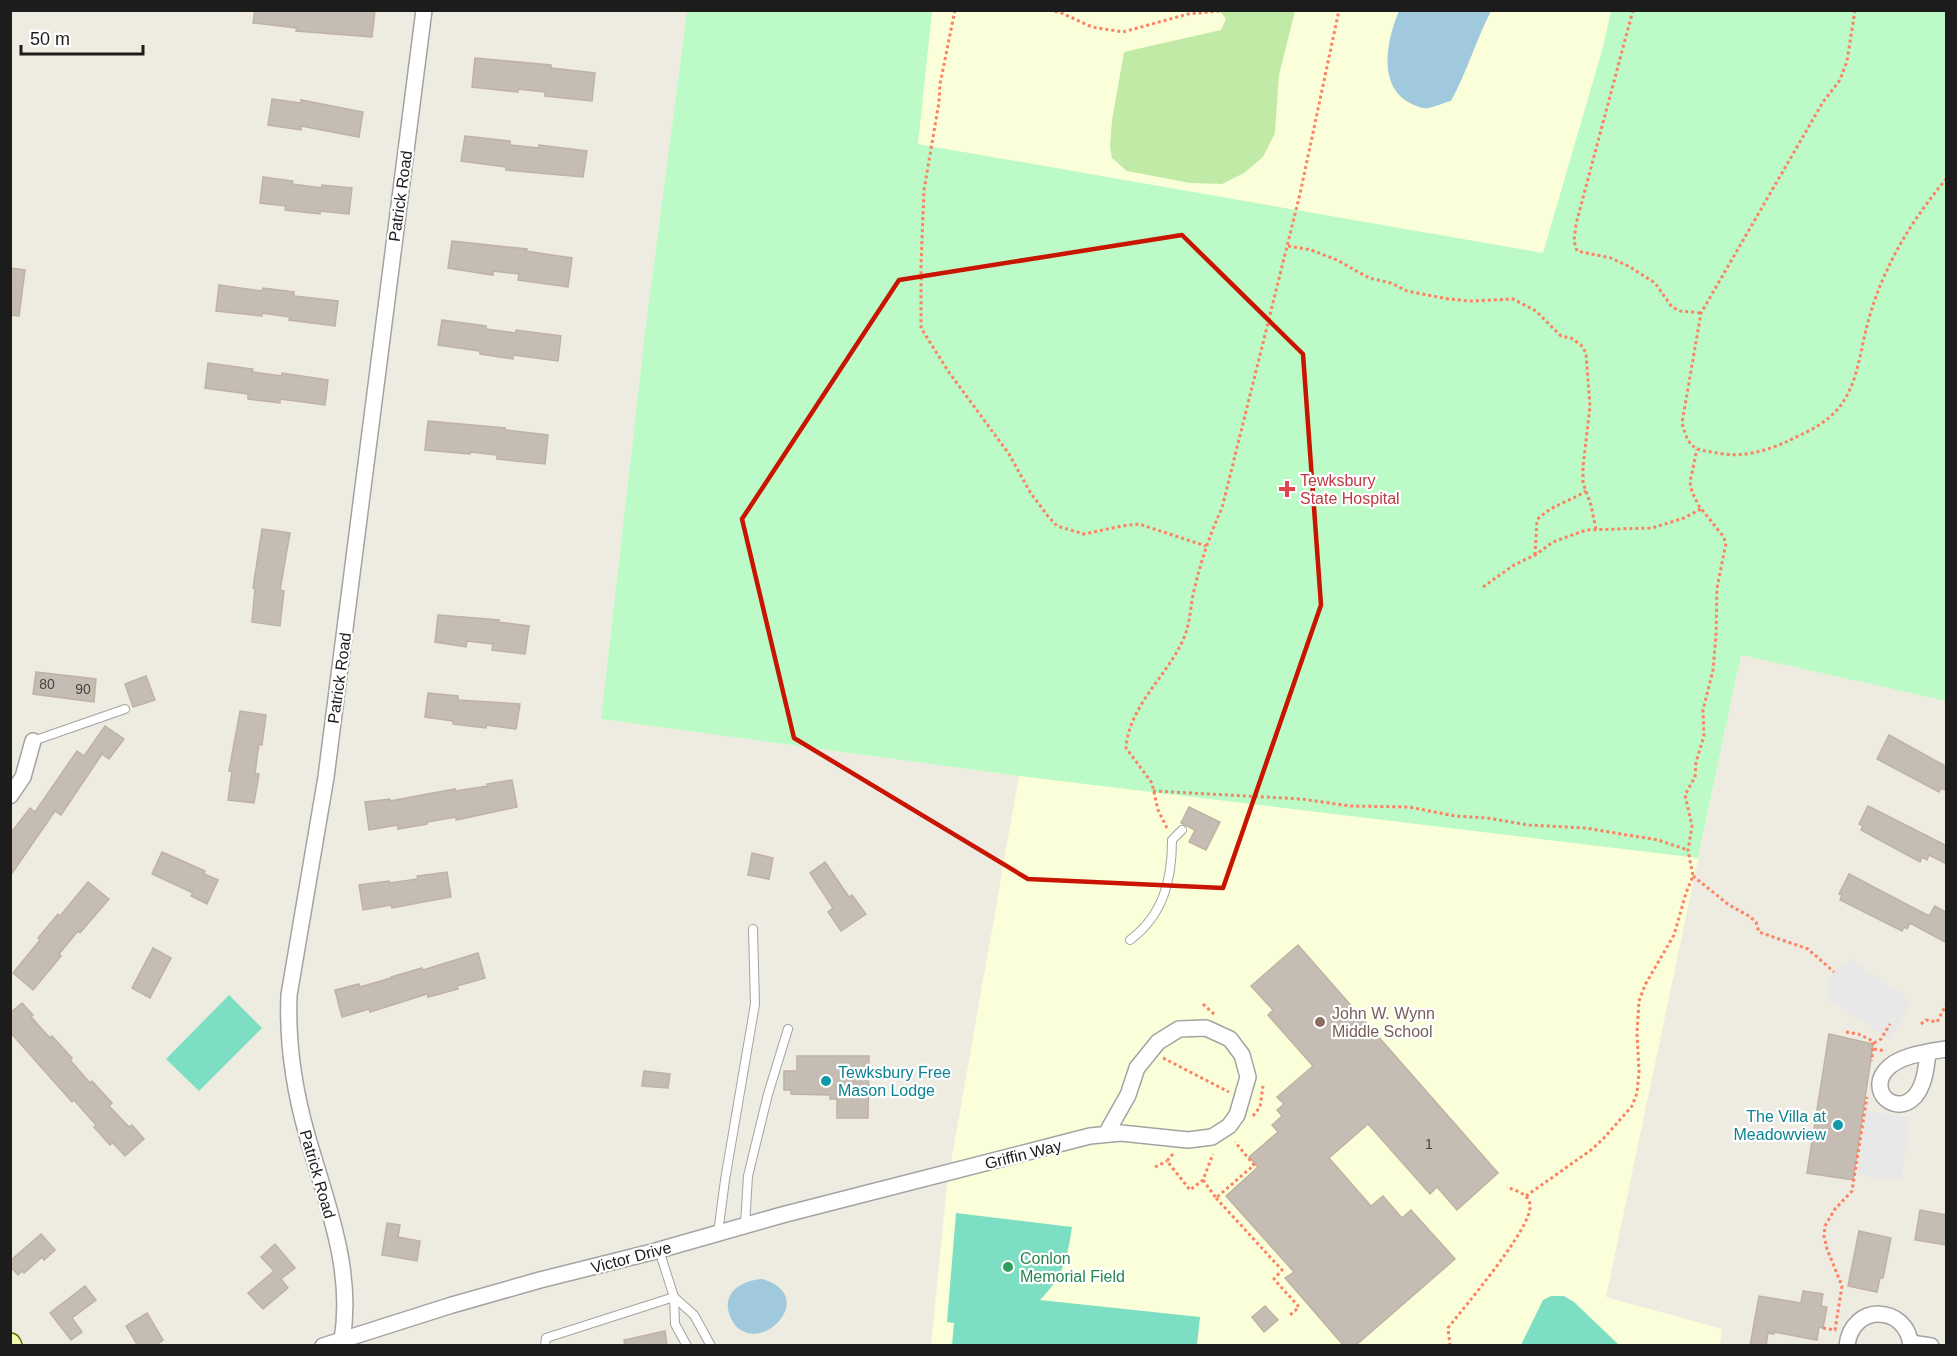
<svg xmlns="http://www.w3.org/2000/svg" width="1957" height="1356" font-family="Helvetica,sans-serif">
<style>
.education{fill:#fbffd9}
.grass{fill:#c0eaa5}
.park{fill:#bcfac7}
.pitch{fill:#7cdfc3}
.parking{fill:#e8e8e8}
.water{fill:#a0c9dd}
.building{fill:#c5bdb4;stroke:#bfb2a3;stroke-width:1.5}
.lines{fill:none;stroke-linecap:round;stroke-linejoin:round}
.lane-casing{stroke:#a3a3a3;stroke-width:10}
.street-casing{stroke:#a3a3a3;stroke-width:18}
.secondary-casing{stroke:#5c7303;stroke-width:24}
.path{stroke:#fc8263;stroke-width:3;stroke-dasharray:3 3;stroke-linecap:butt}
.lane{stroke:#fff;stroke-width:8}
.street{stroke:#fff;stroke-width:15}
.secondary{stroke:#f0fab2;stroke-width:21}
.marked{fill:none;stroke:#c81400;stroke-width:4.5;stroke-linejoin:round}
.health-dot{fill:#e0444e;stroke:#fff;stroke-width:2}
.education-dot{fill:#8d6e63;stroke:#fff;stroke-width:2}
.culture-dot{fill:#0f9aa8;stroke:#fff;stroke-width:2}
.leisure-dot{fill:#2e9e5b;stroke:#fff;stroke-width:2}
.labels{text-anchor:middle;stroke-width:4.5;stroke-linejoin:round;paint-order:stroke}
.number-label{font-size:14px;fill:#464442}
.street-label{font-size:16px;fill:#1c1c1c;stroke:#fff}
.health-label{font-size:16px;fill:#be3a42;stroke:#fff;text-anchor:start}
.education-label{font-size:16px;fill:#785e54;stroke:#fff;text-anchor:start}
.culture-label{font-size:16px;fill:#0d838f;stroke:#fff;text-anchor:start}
.leisure-label{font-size:16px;fill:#27864d;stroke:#fff;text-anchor:start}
</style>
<rect width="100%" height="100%" fill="#eeebe1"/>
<!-- education -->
<path class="education" d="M687,11H1946V701L1741,655L1606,1297L1722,1329L1720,1345H931L947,1185L1019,776L601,719L646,324Z"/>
<!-- grass -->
<path class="grass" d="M1220,11H1295L1279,75L1275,133L1263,157L1244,173L1222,184L1190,183L1127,171L1112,158L1110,146L1112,120L1124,52L1221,30L1226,19Z"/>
<!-- park -->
<path class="park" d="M687,11H932L918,144L1543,253L1603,47L1611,11H1946V701L1741,655L1698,858L1019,776L601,719L646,324Z"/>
<!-- pitch -->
<g class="pitch">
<path d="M229,995L262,1028L199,1091L166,1059Z"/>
<path d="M956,1213L1072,1227C1067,1261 1063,1276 1040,1300L1200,1317L1197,1345H952L954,1323L947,1322Z"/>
<path d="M1551,1296H1564L1574,1302L1619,1345H1521L1543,1300Z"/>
</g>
<!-- parking -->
<g class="parking">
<path d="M1850,959L1911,1001L1891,1040L1825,997L1831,987L1829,981L1838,967H1844Z"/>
<path d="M1866,1111L1910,1118L1901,1179L1889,1177L1887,1181L1865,1177V1174L1858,1173Z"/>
</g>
<!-- water -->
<g class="water">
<path d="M1399,11H1491C1476,40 1467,72 1451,101C1443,103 1435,107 1428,108C1422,109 1416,106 1410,103C1377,86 1387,39 1399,11Z"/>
<path d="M762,1279C819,1295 763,1356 735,1325C717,1299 735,1281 762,1279Z"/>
</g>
<!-- building -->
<g class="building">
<path d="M255,10H375L372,37L296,31L297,28L253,23Z"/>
<path d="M475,58L551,65V68L595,73L592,101L545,96V92L518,89V92L472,87Z"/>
<path d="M272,99L301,103V100L363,112L359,137L301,126V130L268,125Z"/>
<path d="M465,136L510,141V145L539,148V145L587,151L583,177L506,170V167L461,161Z"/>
<path d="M263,177L293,181L292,184L322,188V185L352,188L349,214L320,211V214L285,210L286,206L260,203Z"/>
<path d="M452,241L527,249L526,251L572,258L568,287L518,280L519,274L493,271V275L448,268Z"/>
<path d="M10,268L25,270L19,316L10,315Z"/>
<path d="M219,285L262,291L263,288L294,292V296L338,301L335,326L289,320L290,317L262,313V316L216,311Z"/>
<path d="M442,320L486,326V329L516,333V330L561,336L558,361L513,355V359L480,354V351L438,345Z"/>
<path d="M208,363L253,369L252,372L282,376V373L328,380L325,405L280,399V403L248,399V394L205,388Z"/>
<path d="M428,421L505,428V430L548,435L545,464L497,459V455L471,452L470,454L425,450Z"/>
<path d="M262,529L290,533L280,590L284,591L280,626L252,622L255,588H253Z"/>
<path d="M438,615L499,620L498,622L529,626L525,654L492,650L493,644L467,641L466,647L435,642Z"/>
<path d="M36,672L96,679L94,702L33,694Z"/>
<path d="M146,676L155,700L133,707L125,684Z"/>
<path d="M428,693L458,696V700L520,704L516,729L486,725V728L453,724V721L425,717Z"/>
<path d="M240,711L266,715L262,745L259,744L255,773L259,774L254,803L228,800L232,771H229Z"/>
<path d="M105,726L124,739L109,759L102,754L61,815L55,811L10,876V834L30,808L35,812L77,751L84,756Z"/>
<path d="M1889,735L1947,767V791L1941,788L1939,792L1877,759Z"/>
<path d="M512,780L517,807L456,820V817L427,822V824L398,829V825L369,830L365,802L390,799V801L455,789V791L488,786L487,784Z"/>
<path d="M1868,806L1947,846V864L1929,855L1927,860L1922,857L1920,862L1861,830L1863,826L1859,824Z"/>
<path d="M1189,807L1220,822L1206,850L1189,842L1195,830L1181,823Z"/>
<path d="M162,852L205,871L204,874L218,880L207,904L191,896L193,893L152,874Z"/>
<path d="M752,853L773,858L769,879L748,875Z"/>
<path d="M825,862L849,897L852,895L866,914L841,931L828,912L833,908L810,873Z"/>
<path d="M447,872L451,897L392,908L391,905L363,910L359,885L389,881V883L418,879L417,876Z"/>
<path d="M1849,874L1929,916L1935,906L1947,913V943L1910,923L1907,929L1904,927L1902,931L1840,900L1842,895L1839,894Z"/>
<path d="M88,882L109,899L80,933L78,931L59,954L61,956L33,990L13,973L40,940L38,938L58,914L60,916Z"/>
<path d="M1298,945L1498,1173L1457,1210L1437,1187L1430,1194L1368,1124L1329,1158L1371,1206L1383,1196L1402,1218L1411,1210L1455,1259L1355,1346H1344L1285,1278L1294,1272L1226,1196L1258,1167L1249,1157L1278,1132L1272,1125L1282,1116L1277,1110L1284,1104L1277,1097L1313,1066L1268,1015L1273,1010L1251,986Z"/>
<path d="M153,948L171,958L150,998L132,988Z"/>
<path d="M478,953L485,978L457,986L458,989L428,997L427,994L370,1012L369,1009L342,1017L335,990L359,984L360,987L391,978V977L422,968L423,970Z"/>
<path d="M22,1003L33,1015L31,1017L50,1038L52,1036L72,1058L70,1060L90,1083L92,1081L112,1103L109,1106L129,1127L132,1125L144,1139L125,1156L113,1143L110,1145L94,1127L96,1125L74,1100L72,1102L10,1032V1013Z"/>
<path d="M1829,1034L1873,1044L1853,1180L1807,1173Z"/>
<path d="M797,1056H869L868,1118H837V1099H830V1095L791,1094V1090H784V1071H797Z"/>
<path d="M644,1071L670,1074L668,1088L642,1086Z"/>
<path d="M1920,1210L1947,1215V1245L1915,1240Z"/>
<path d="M387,1223L400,1225L398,1237L420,1241L417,1261L382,1255Z"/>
<path d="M1859,1231L1891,1238L1883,1278H1880L1877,1292L1848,1286Z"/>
<path d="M41,1234L55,1250L44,1260L42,1257L24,1273L22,1271L18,1275L10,1266V1261Z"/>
<path d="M275,1244L295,1268L281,1279L288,1288L263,1309L248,1293L274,1271L261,1257Z"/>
<path d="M85,1286L96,1300L72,1318L82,1332L71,1340L50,1313Z"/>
<path d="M1803,1291L1823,1294L1821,1306L1827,1307L1823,1328L1819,1327L1817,1340L1774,1332V1334L1768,1333L1766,1346H1750L1759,1296L1801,1303Z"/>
<path d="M1265,1306L1278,1320L1264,1332L1252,1317Z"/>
<path d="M147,1313L163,1340L155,1346H138L126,1326Z"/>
<path d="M665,1331L667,1346H625L624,1340Z"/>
</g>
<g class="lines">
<defs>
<g id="lane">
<path d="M33,741L125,709"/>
<path d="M1130,940C1163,915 1172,881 1172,840L1182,830"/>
<path d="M745,1225L748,1176L768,1094L788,1029"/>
<path d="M718,1233L725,1180L755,1004L753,929"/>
<path d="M659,1250L674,1297L675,1324L687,1346"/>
<path d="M674,1297L694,1315L711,1346"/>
<path d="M545,1346L546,1338L674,1297"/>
</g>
<g id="street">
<path d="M10,796L23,777L33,741"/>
<path d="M1928,1052C1927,1062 1926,1074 1922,1084C1907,1124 1864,1096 1886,1070C1899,1055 1928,1052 1946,1049"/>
<path d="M342,1340C354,1269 326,1202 307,1135C294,1089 287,1043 289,995L326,777L424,10"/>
<path d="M1911,1343L1931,1346"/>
<path d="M323,1346L452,1305L540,1280L652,1252L782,1215L1090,1136L1121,1133L1188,1140L1212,1137L1229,1126L1237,1115L1248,1077L1242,1055L1230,1039L1206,1028L1179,1029L1158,1042L1137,1068L1128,1095L1106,1134"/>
<path d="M1847,1346C1851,1303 1907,1304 1911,1346"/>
</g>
<path id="secondary" d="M10,1344L11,1346"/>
</defs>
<!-- lane casing -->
<use href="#lane" class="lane-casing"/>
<!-- street casing -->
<use href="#street" class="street-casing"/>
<!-- secondary casing -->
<use href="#secondary" class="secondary-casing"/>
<!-- path -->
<g class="path">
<path d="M955,10L940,84L939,102L924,190L921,266V328L948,371L1009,454L1030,492L1047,515L1057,526L1084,534L1122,526L1139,524L1206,546"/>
<path d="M1049,10L1059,12L1092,27L1123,32L1188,14L1229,10"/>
<path d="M1633,10L1576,224L1574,241L1577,251L1611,258L1630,267L1655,283L1672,307L1680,311L1701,313"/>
<path d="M1855,10L1847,61L1840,80L1823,102L1701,313L1682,423C1690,453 1696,449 1724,454C1745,457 1768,450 1786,442C1802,434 1820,427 1833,414C1857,391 1859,356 1867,326C1872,306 1880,284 1889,266C1904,234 1924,206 1946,179"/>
<path d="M1288,246L1311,250L1337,260L1369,278L1391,283L1407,291L1448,299L1471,301L1513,299L1536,311L1561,336L1571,338L1581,345L1586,353L1590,406L1583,467V483L1591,505L1596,530"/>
<path d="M1535,555L1537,520C1551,505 1569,502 1586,491"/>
<path d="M1483,587L1514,565L1535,555L1553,542L1586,530L1652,528L1684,518L1701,509"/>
<path d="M1153,791L1302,799L1350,806L1409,807L1455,816L1487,818L1529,825L1585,828L1658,840L1688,850"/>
<path d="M1167,828L1158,810L1152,783L1126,748C1129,706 1167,676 1183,640C1190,625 1190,610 1193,595C1200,564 1209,536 1222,508L1300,194L1339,10"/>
<path d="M1693,876L1729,905L1749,916L1756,922L1759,932L1808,949L1834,972"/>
<path d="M1203,1004L1215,1015"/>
<path d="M1921,1024L1926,1020L1937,1022L1946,1005"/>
<path d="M1846,1032L1858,1034L1873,1041L1872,1061"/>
<path d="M1874,1043L1881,1039L1890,1024"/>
<path d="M1874,1049L1886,1051"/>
<path d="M1163,1058L1229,1092"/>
<path d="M1253,1116L1260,1107L1263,1086"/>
<path d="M1173,1154L1167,1161L1190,1190L1203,1180L1213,1154"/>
<path d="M1155,1167L1167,1161"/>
<path d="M1203,1180L1216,1198L1254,1165L1235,1142"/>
<path d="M1526,1196L1591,1150L1604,1138L1632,1106L1637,1093L1639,1072L1637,1033L1639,1001L1645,985L1674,935L1686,893L1693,876L1688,850L1692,826L1685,795L1695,777L1696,762L1704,736L1703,710L1713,670L1716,636L1717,588L1726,543L1723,536L1699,506L1692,492L1690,482L1697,449"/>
<path d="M1216,1198L1282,1270L1274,1279L1299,1307L1290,1315"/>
<path d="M1823,1328L1835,1330L1842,1286L1827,1249L1824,1236L1825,1226L1835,1209L1852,1191L1867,1097"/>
<path d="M1450,1346L1448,1328C1464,1307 1532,1228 1530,1206C1530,1194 1516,1191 1507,1187"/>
</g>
<!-- lane -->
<use href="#lane" class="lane"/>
<!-- street -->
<use href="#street" class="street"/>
<!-- secondary -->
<use href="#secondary" class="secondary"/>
</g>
<!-- marked area -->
<path class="marked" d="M1182,235L1303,354L1321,605L1223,888L1028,879L794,738L742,519L899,280Z"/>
<!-- markers -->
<path class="health-dot" d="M1284 480h6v6h6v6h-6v6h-6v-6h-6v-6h6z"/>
<circle class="education-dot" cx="1320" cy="1022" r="6"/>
<g class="culture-dot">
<circle cx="826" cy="1081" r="6"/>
<circle cx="1838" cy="1125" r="6"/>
</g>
<circle class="leisure-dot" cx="1008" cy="1267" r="6"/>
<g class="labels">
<!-- number labels -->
<g class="number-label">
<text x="47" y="689">80</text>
<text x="83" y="694">90</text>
<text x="1429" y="1149">1</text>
</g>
<!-- street labels -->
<g class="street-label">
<text transform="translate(400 196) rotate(-82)" y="6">Patrick Road</text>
<text transform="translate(339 678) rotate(-82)" y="6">Patrick Road</text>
<text transform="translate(1023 1154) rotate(-14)" y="6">Griffin Way</text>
<text transform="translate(318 1174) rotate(74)" y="6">Patrick Road</text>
<text transform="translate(631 1257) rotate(-15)" y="6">Victor Drive</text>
</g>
<!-- health labels -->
<g class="health-label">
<text x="1300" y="486">Tewksbury<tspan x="1300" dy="18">State Hospital</tspan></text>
</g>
<!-- education labels -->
<g class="education-label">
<text x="1332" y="1019">John W. Wynn<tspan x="1332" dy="18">Middle School</tspan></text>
</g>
<!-- culture labels -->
<g class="culture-label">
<text x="838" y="1078">Tewksbury Free<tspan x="838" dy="18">Mason Lodge</tspan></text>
<text x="1826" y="1122" text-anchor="end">The Villa at<tspan x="1826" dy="18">Meadowview</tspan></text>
</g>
<!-- leisure labels -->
<g class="leisure-label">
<text x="1020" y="1264">Conlon<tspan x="1020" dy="18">Memorial Field</tspan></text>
</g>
</g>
<!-- border -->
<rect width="1957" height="1356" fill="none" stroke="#1c1c1c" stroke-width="24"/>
<!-- scale -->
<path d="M21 45v9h122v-9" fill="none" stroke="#1c1c1c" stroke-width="3"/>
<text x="30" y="45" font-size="18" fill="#1c1c1c" stroke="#ffffff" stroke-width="4.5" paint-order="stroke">50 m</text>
</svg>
